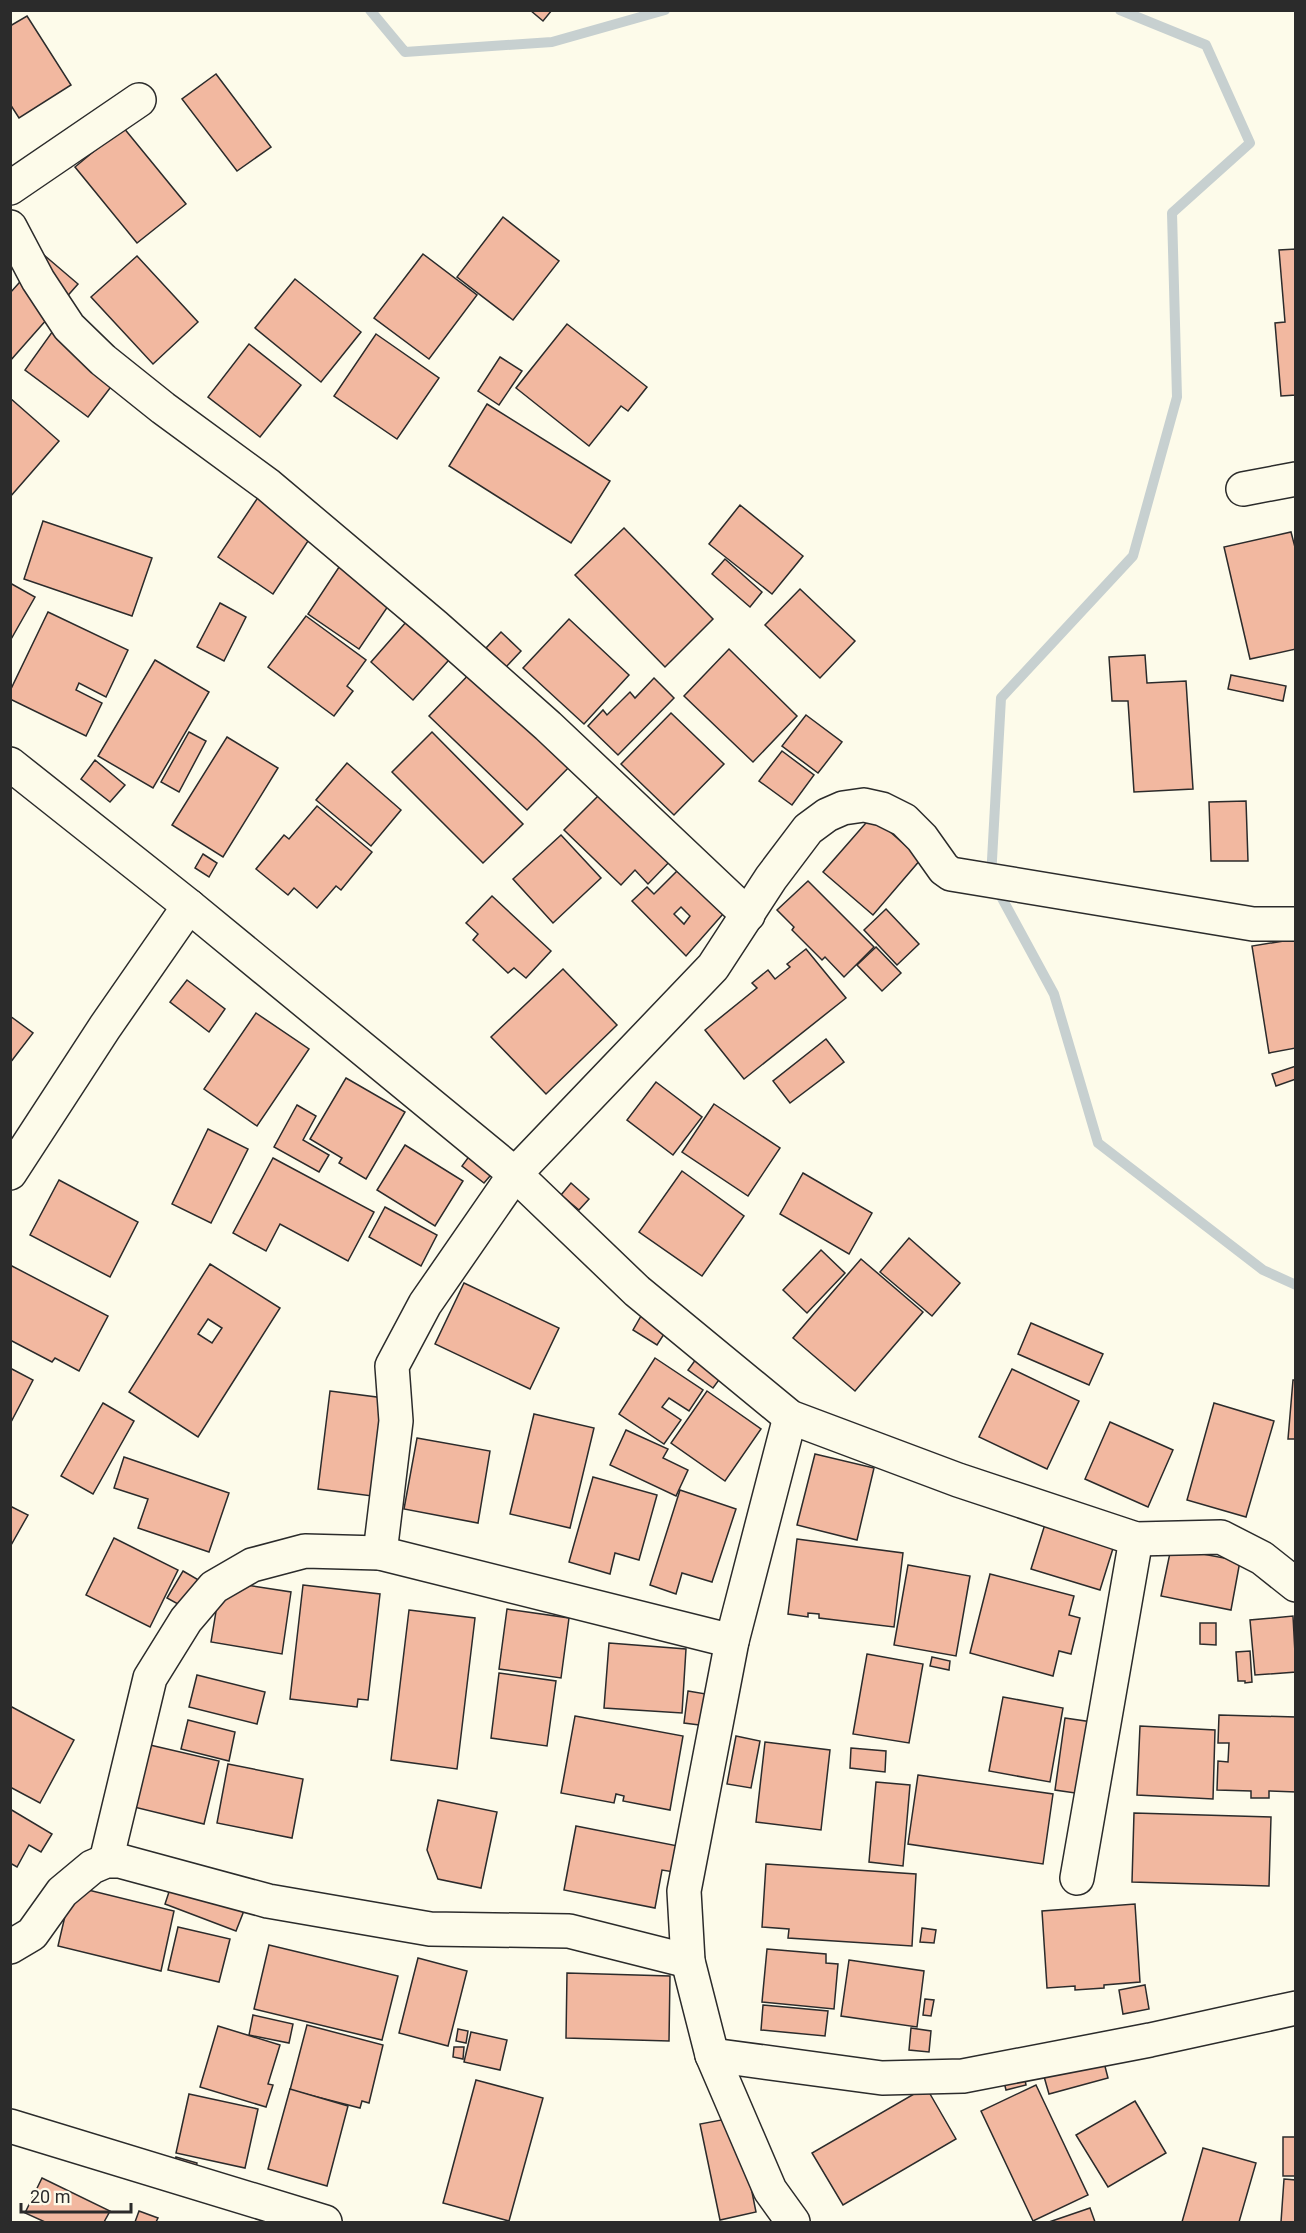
<svg xmlns="http://www.w3.org/2000/svg" width="1306" height="2233" font-family="Roboto,sans-serif">
<style>
.lines{fill:none;stroke-linecap:round;stroke-linejoin:round}
.stream{stroke:#c7d0d0;stroke-width:10}
.building{fill:#f2b8a0;stroke:#2b2b2b;stroke-width:1.5;fill-rule:evenodd}
.minor-casing{stroke:#2b2b2b;stroke-width:36}
.minor{stroke:#fdfbea;stroke-width:33}
</style>
<rect width="100%" height="100%" fill="#fdfbea"/>
<g class="lines">
<!-- stream -->
<g class="stream">
<path d="M370,10L405,52L552,42L665,10"/>
<path d="M1120,10L1206,45L1250,143L1172,213L1177,397L1133,556L1001,698L991,878L1054,994L1098,1143L1263,1270L1296,1285"/>
</g>
</g>
<!-- building -->
<g class="building">
<path d="M530,10H552L543,21Z"/>
<path d="M27,16L71,85L19,118L10,104V26Z"/>
<path d="M216,74L271,147L237,171L182,99Z"/>
<path d="M123,127L186,204L137,243L75,167Z"/>
<path d="M503,217L559,261L513,320L457,277Z"/>
<path d="M1296,249V395L1281,396L1275,323L1285,322L1279,250Z"/>
<path d="M423,254L477,295L429,359L374,318Z"/>
<path d="M44,255L78,284L10,361V293Z"/>
<path d="M137,256L198,322L153,364L91,297Z"/>
<path d="M295,279L361,332L321,382L255,328Z"/>
<path d="M65,314L126,367L88,417L25,370Z"/>
<path d="M567,324L647,387L628,411L621,406L589,446L516,388Z"/>
<path d="M376,334L439,378L397,439L334,396Z"/>
<path d="M249,344L301,385L260,437L208,397Z"/>
<path d="M500,357L522,371L499,405L478,391Z"/>
<path d="M10,398L59,441L10,497Z"/>
<path d="M487,404L610,481L571,543L449,466Z"/>
<path d="M263,490L318,526L273,594L218,557Z"/>
<path d="M740,505L803,556L772,594L709,544Z"/>
<path d="M43,521L152,558L132,616L24,579Z"/>
<path d="M624,528L713,619L665,667L575,575Z"/>
<path d="M1291,532L1296,551V649L1250,659L1224,547Z"/>
<path d="M347,555L399,590L359,649L308,614Z"/>
<path d="M725,559L762,592L750,607L712,574Z"/>
<path d="M10,583L35,597L10,641Z"/>
<path d="M800,589L855,641L820,678L765,625Z"/>
<path d="M220,603L246,617L224,661L197,647Z"/>
<path d="M48,612L128,650L106,697L79,683L76,690L102,703L86,736L10,699V691Z"/>
<path d="M414,613L457,651L413,700L371,662Z"/>
<path d="M306,616L366,660L347,686L353,691L334,716L268,667Z"/>
<path d="M569,619L629,675L584,724L523,668Z"/>
<path d="M501,632L521,651L506,667L486,648Z"/>
<path d="M729,649L797,716L753,762L684,696Z"/>
<path d="M1145,655L1147,683L1186,681L1193,789L1134,792L1128,701H1112L1109,657Z"/>
<path d="M155,660L209,692L153,788L98,756Z"/>
<path d="M476,667L574,762L527,810L429,716Z"/>
<path d="M1231,675L1286,686L1283,701L1228,689Z"/>
<path d="M654,678L674,698L618,755L588,726L603,710L607,715L630,692L635,698Z"/>
<path d="M671,713L724,764L674,815L621,764Z"/>
<path d="M806,715L842,742L818,773L782,746Z"/>
<path d="M189,732L206,741L179,792L161,782Z"/>
<path d="M432,732L523,824L483,863L392,772Z"/>
<path d="M227,737L278,768L223,857L172,825Z"/>
<path d="M782,751L814,775L792,805L759,781Z"/>
<path d="M95,760L125,785L110,802L81,779Z"/>
<path d="M347,763L401,810L371,846L316,800Z"/>
<path d="M613,781L676,855L648,884L635,870L621,885L564,830Z"/>
<path d="M1246,801L1248,861H1211L1209,802Z"/>
<path d="M317,806L372,852L341,890L336,886L317,908L294,888L288,895L256,869L284,835L289,839Z"/>
<path d="M872,816L921,859L873,915L823,872Z"/>
<path d="M561,835L601,878L553,923L513,879Z"/>
<path d="M203,854L217,863L209,877L195,868Z"/>
<path d="M679,869L723,914L686,956L632,901L647,887L654,894ZM681,907L690,916L684,924L674,914Z"/>
<path d="M808,881L874,947L844,977L825,957L822,960L792,930L794,927L777,910Z"/>
<path d="M492,896L551,951L526,978L514,968L508,973L473,940L478,934L466,923Z"/>
<path d="M886,909L919,944L897,965L864,930Z"/>
<path d="M1296,939V1048L1269,1053L1252,946Z"/>
<path d="M876,947L901,973L882,991L857,965Z"/>
<path d="M806,949L846,998L744,1079L705,1030L757,988L752,983L768,970L775,979L790,967L787,964Z"/>
<path d="M563,969L617,1025L546,1094L491,1037Z"/>
<path d="M187,980L225,1009L209,1032L170,1002Z"/>
<path d="M256,1013L309,1049L257,1126L204,1089Z"/>
<path d="M10,1016L33,1033L10,1063Z"/>
<path d="M826,1039L844,1062L790,1103L773,1081Z"/>
<path d="M1296,1066V1079L1276,1086L1272,1074Z"/>
<path d="M346,1078L405,1112L366,1179L339,1163L342,1158L310,1139Z"/>
<path d="M656,1082L702,1117L673,1155L627,1120Z"/>
<path d="M714,1104L780,1148L748,1196L682,1152Z"/>
<path d="M297,1105L316,1116L303,1140L329,1155L319,1172L274,1147Z"/>
<path d="M208,1129L248,1149L211,1223L172,1204Z"/>
<path d="M405,1145L463,1181L435,1226L377,1190Z"/>
<path d="M473,1151L496,1169L484,1183L462,1166Z"/>
<path d="M273,1158L374,1212L348,1261L280,1224L266,1251L233,1233Z"/>
<path d="M682,1171L744,1216L702,1276L639,1232Z"/>
<path d="M803,1173L872,1213L849,1254L780,1214Z"/>
<path d="M59,1180L138,1222L110,1277L30,1235Z"/>
<path d="M571,1183L589,1199L579,1210L561,1195Z"/>
<path d="M385,1207L437,1235L421,1266L369,1237Z"/>
<path d="M909,1238L960,1283L932,1316L880,1272Z"/>
<path d="M821,1250L845,1273L807,1313L783,1290Z"/>
<path d="M861,1259L923,1312L855,1391L793,1338Z"/>
<path d="M210,1264L280,1308L198,1437L129,1392ZM208,1319L222,1328L212,1343L198,1334Z"/>
<path d="M10,1265L108,1316L79,1371L55,1358L52,1362L10,1340Z"/>
<path d="M464,1283L559,1328L530,1389L435,1344Z"/>
<path d="M641,1316L666,1331L657,1345L633,1330Z"/>
<path d="M1031,1323L1103,1354L1089,1385L1018,1354Z"/>
<path d="M699,1355L724,1373L713,1388L688,1370Z"/>
<path d="M655,1358L703,1390L689,1411L669,1398L662,1407L681,1420L664,1444L619,1414Z"/>
<path d="M10,1368L33,1380L10,1424Z"/>
<path d="M1012,1369L1079,1401L1047,1469L979,1437Z"/>
<path d="M1293,1380H1296V1439H1288Z"/>
<path d="M330,1391L392,1399L380,1497L318,1489Z"/>
<path d="M707,1391L761,1429L725,1481L671,1443Z"/>
<path d="M103,1403L134,1421L93,1494L61,1476Z"/>
<path d="M1214,1403L1274,1421L1246,1517L1187,1500Z"/>
<path d="M534,1414L594,1428L570,1528L510,1514Z"/>
<path d="M1110,1422L1173,1450L1148,1507L1085,1479Z"/>
<path d="M626,1430L668,1449L663,1458L688,1470L676,1496L610,1465Z"/>
<path d="M417,1438L490,1451L478,1523L404,1509Z"/>
<path d="M815,1454L874,1468L857,1540L797,1525Z"/>
<path d="M124,1457L229,1493L209,1552L138,1528L148,1499L114,1488Z"/>
<path d="M593,1477L657,1495L639,1560L615,1553L610,1574L569,1562Z"/>
<path d="M680,1490L736,1509L712,1582L682,1573L676,1594L650,1585Z"/>
<path d="M10,1506L28,1515L10,1547Z"/>
<path d="M1046,1521L1115,1542L1100,1590L1031,1569Z"/>
<path d="M114,1538L178,1570L150,1627L86,1595Z"/>
<path d="M797,1539L903,1553L894,1627L819,1618V1614L808,1613V1617L788,1614Z"/>
<path d="M1171,1548L1240,1561L1231,1610L1161,1596Z"/>
<path d="M908,1565L970,1576L956,1656L894,1645Z"/>
<path d="M183,1571L202,1582L187,1609L167,1598Z"/>
<path d="M990,1574L1074,1596L1069,1615L1080,1618L1071,1654L1059,1651L1053,1676L970,1653Z"/>
<path d="M221,1581L291,1592L282,1654L211,1642Z"/>
<path d="M303,1585L380,1594L368,1700L358,1699L357,1707L290,1699Z"/>
<path d="M507,1609L569,1618L561,1678L499,1669Z"/>
<path d="M409,1610L475,1618L457,1769L391,1760Z"/>
<path d="M1293,1616L1296,1672L1255,1675L1250,1620Z"/>
<path d="M1200,1623H1216V1645L1200,1644Z"/>
<path d="M609,1643L686,1649L682,1713L604,1708Z"/>
<path d="M1250,1651L1252,1682L1245,1683V1681H1238L1236,1652Z"/>
<path d="M867,1654L923,1664L909,1743L853,1734Z"/>
<path d="M932,1657L950,1661L949,1670L930,1666Z"/>
<path d="M499,1673L556,1681L547,1746L491,1738Z"/>
<path d="M197,1675L265,1692L257,1724L189,1707Z"/>
<path d="M688,1691L712,1695L707,1726L684,1723Z"/>
<path d="M1003,1697L1063,1708L1050,1782L989,1771Z"/>
<path d="M10,1706L74,1740L40,1803L10,1787Z"/>
<path d="M1219,1715L1296,1717V1792L1269,1791V1798H1251V1791L1217,1790L1218,1761L1228,1762L1229,1743H1218Z"/>
<path d="M575,1716L683,1736L670,1810L623,1801L624,1796L616,1794L614,1803L561,1793Z"/>
<path d="M1065,1718L1092,1722L1082,1794L1055,1790Z"/>
<path d="M188,1720L235,1732L229,1761L181,1749Z"/>
<path d="M1140,1726L1215,1730L1213,1799L1137,1795Z"/>
<path d="M736,1736L760,1741L751,1788L727,1784Z"/>
<path d="M765,1742L830,1750L821,1830L756,1822Z"/>
<path d="M150,1745L219,1761L204,1824L134,1807Z"/>
<path d="M851,1748L886,1751L885,1772L850,1768Z"/>
<path d="M228,1764L303,1779L292,1838L217,1823Z"/>
<path d="M918,1775L1053,1794L1043,1864L908,1844Z"/>
<path d="M876,1782L910,1785L903,1866L869,1862Z"/>
<path d="M438,1800L497,1812L481,1888L438,1879L427,1850Z"/>
<path d="M10,1809L52,1834L41,1852L29,1845L17,1867L10,1863Z"/>
<path d="M1134,1813L1271,1817L1269,1886L1132,1882Z"/>
<path d="M576,1826L678,1846L674,1872L662,1870L655,1908L564,1890Z"/>
<path d="M766,1864L916,1874L912,1946L788,1938L789,1929L762,1927Z"/>
<path d="M138,1881L247,1903L236,1931L165,1904L169,1892Z"/>
<path d="M72,1886L174,1911L161,1971L58,1946Z"/>
<path d="M1135,1904L1140,1982L1104,1985V1988L1075,1990V1986L1047,1988L1042,1911Z"/>
<path d="M178,1927L230,1939L219,1982L168,1970Z"/>
<path d="M922,1928L936,1930L934,1943L920,1942Z"/>
<path d="M269,1945L398,1976L382,2040L254,2009Z"/>
<path d="M767,1949L826,1954V1963L838,1964L834,2009L762,2002Z"/>
<path d="M418,1958L467,1971L448,2046L399,2033Z"/>
<path d="M849,1960L924,1971L917,2027L841,2016Z"/>
<path d="M567,1973L670,1976L669,2041L566,2038Z"/>
<path d="M1145,1985L1149,2009L1123,2014L1119,1990Z"/>
<path d="M925,1999L934,2000L931,2016L923,2015Z"/>
<path d="M763,2005L828,2011L825,2036L761,2030Z"/>
<path d="M253,2015L293,2024L289,2043L249,2035Z"/>
<path d="M307,2025L383,2045L369,2103L362,2101L360,2108L290,2090Z"/>
<path d="M218,2026L280,2045L268,2084L273,2085L266,2107L200,2087Z"/>
<path d="M911,2028L931,2031L929,2052L909,2050Z"/>
<path d="M458,2029L468,2031L466,2043L456,2041Z"/>
<path d="M471,2032L507,2040L500,2070L464,2062Z"/>
<path d="M454,2047H464L463,2059L453,2057Z"/>
<path d="M1101,2051L1108,2078L1049,2094L1041,2066Z"/>
<path d="M1023,2070L1026,2085L1006,2090L1002,2074Z"/>
<path d="M476,2080L543,2098L509,2221L443,2203Z"/>
<path d="M1036,2085L1088,2195L1033,2221L981,2111Z"/>
<path d="M926,2087L956,2139L843,2205L812,2153Z"/>
<path d="M290,2089L348,2106L327,2186L268,2169Z"/>
<path d="M189,2094L258,2109L245,2168L176,2153Z"/>
<path d="M1135,2101L1166,2153L1108,2187L1076,2135Z"/>
<path d="M737,2117L756,2212L720,2220L700,2124Z"/>
<rect x="1283" y="2137" width="13" height="39"/>
<path d="M1203,2148L1256,2163L1239,2222H1182Z"/>
<path d="M176,2157L197,2163L193,2179L172,2173Z"/>
<path d="M42,2178L110,2211L104,2222H45L25,2213Z"/>
<path d="M1284,2179L1296,2180V2222H1281Z"/>
<path d="M1090,2208L1095,2222H1049Z"/>
<path d="M139,2211L158,2218L156,2222H135Z"/>
</g>
<g class="lines">
<defs>
<g id="minor">
<path d="M10,188L139,100"/>
<path d="M10,227L38,280L69,327L103,360L163,408L268,485L434,625L548,726L748,915"/>
<path d="M1243,489L1296,479"/>
<path d="M10,764L189,906L515,1174L637,1291L790,1417L958,1480L1136,1539L1221,1537L1262,1558L1296,1585"/>
<path d="M10,1173L105,1027L189,906"/>
<path d="M790,1417L732,1641L684,1891L688,1961L712,2055L770,2190L793,2222"/>
<path d="M380,1553L396,1421L392,1366L425,1304L515,1174L713,967L771,878L808,829L827,815L843,808L864,805L882,809L904,820L922,838L944,869L951,874L1253,924H1296"/>
<path d="M106,1861L150,1678L186,1620L214,1587L252,1565L305,1551L380,1553L732,1641"/>
<path d="M1077,1878L1136,1539"/>
<path d="M10,1947L32,1934L62,1892L92,1867L106,1861H120L268,1901L430,1929L569,1931L688,1961"/>
<path d="M712,2055L882,2078L963,2076L1150,2040L1296,2008"/>
<path d="M10,2126L325,2222"/>
</g>
</defs>
<!-- minor casing -->
<use href="#minor" class="minor-casing"/>
<!-- minor -->
<use href="#minor" class="minor"/>
</g>
<!-- border -->
<rect width="1306" height="2233" fill="none" stroke="#2b2b2b" stroke-width="24"/>
<!-- scale -->
<path d="M21 2203v9h110v-9" fill="none" stroke="#2b2b2b" stroke-width="3"/>
<text x="30" y="2203" font-size="18" fill="#2b2b2b" stroke="#fdfbea" stroke-width="4.5" paint-order="stroke">20 m</text>
</svg>
